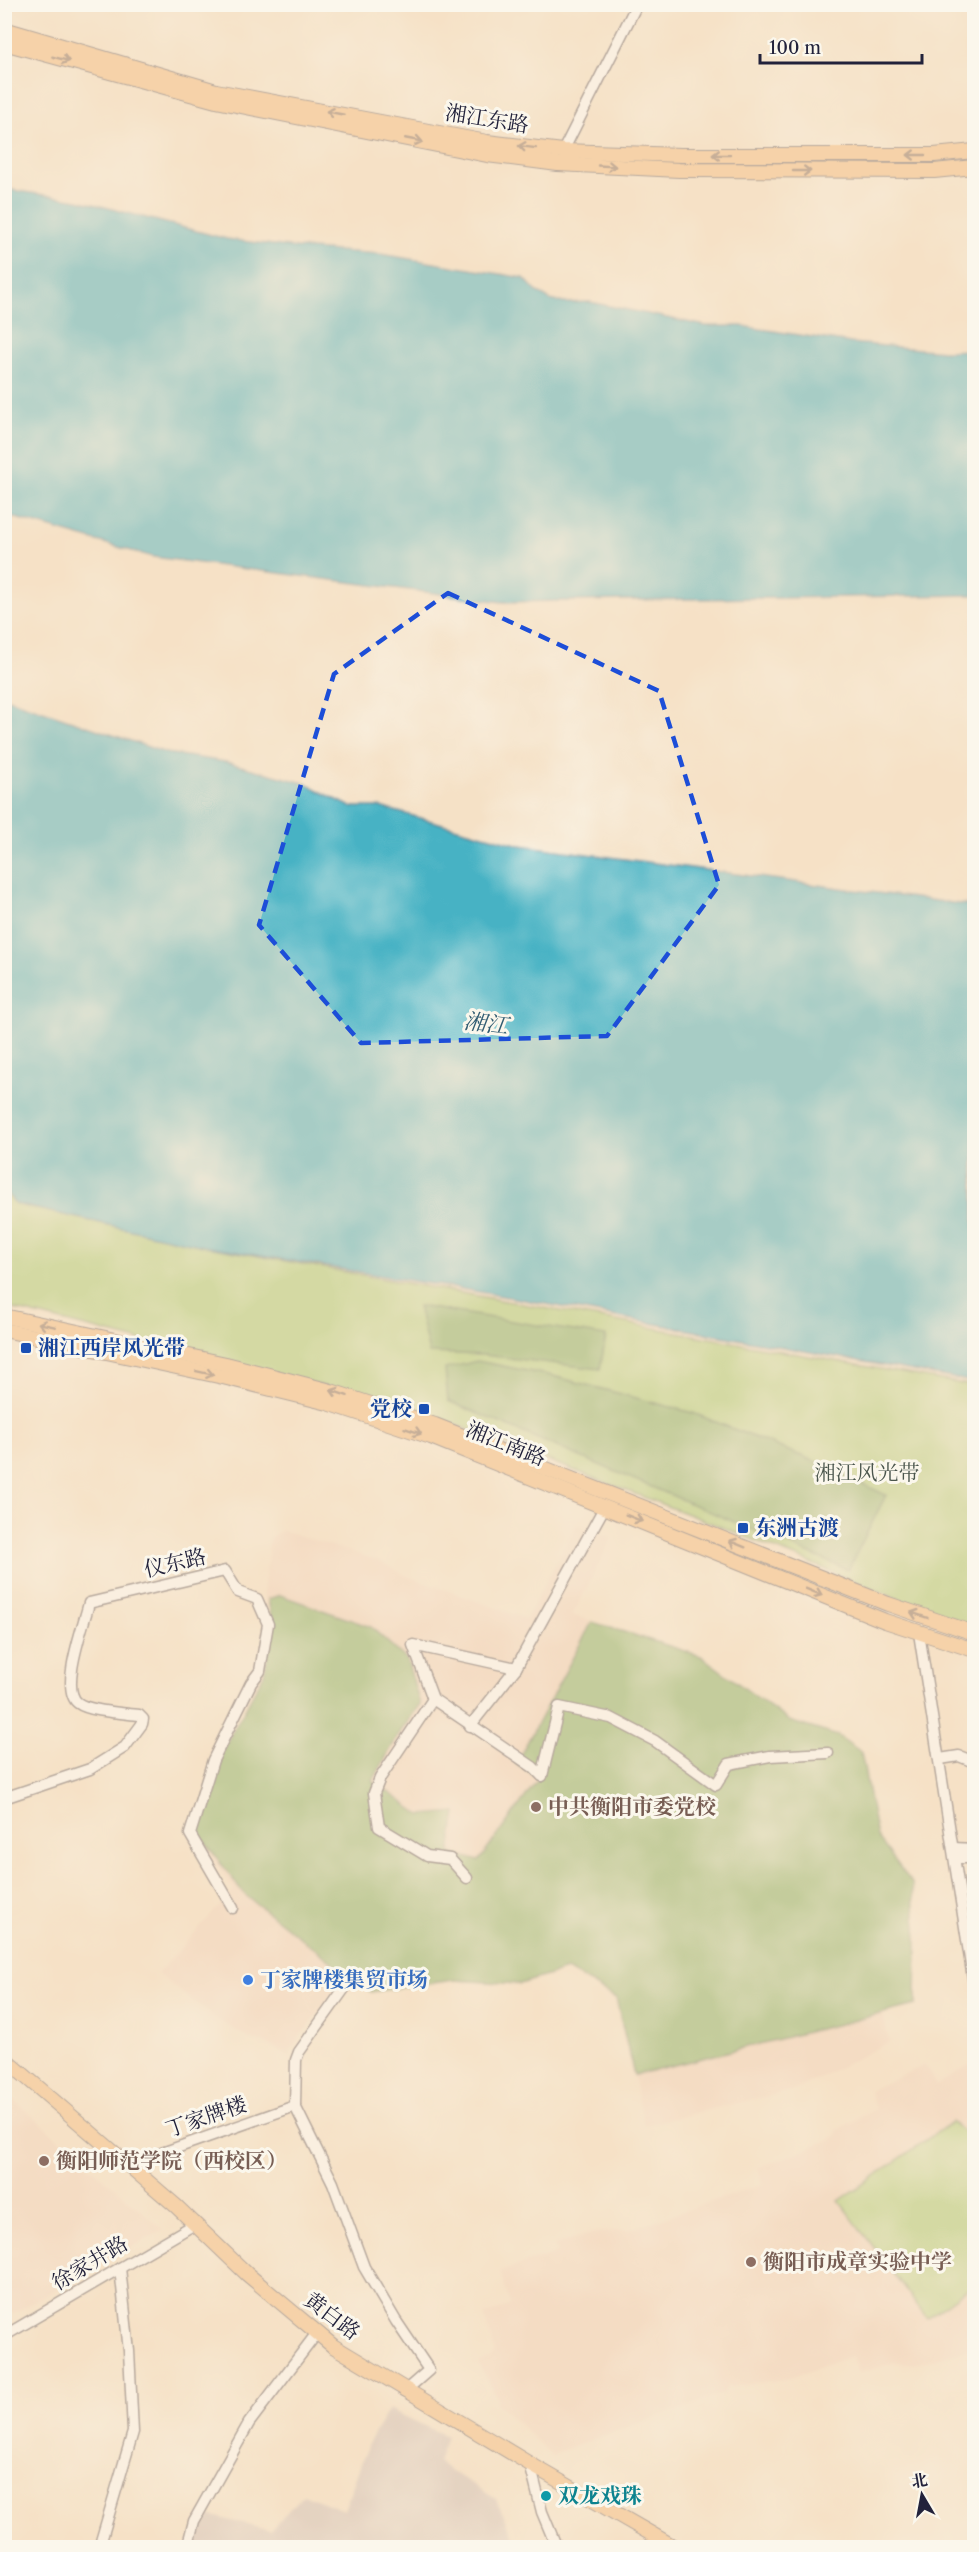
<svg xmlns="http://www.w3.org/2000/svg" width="979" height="2552" font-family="'Libre Caslon Text','Noto Serif SC',serif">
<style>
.built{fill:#f2d4be}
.industrial{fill:#cfc0ba}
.green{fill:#abcf78;stroke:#66785a;stroke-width:1.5}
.forest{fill:#88b268;stroke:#556a52;stroke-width:1.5}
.water{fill:#47b2c4;stroke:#346a80;stroke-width:1.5}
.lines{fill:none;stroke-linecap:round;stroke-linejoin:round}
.minor-casing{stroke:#6c656c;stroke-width:13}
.major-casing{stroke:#6c656c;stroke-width:16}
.minor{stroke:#fff;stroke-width:10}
.major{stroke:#f5bf86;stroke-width:14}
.oneway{stroke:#8c7060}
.marked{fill:none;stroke:#1d4ed8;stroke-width:4.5;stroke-dasharray:12 8;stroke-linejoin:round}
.transit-dot{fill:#1a4fb4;stroke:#fbf7ec;stroke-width:2}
.education-dot{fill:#8d6e63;stroke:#fbf7ec;stroke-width:2}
.shop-dot{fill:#3f7fe0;stroke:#fbf7ec;stroke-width:2}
.culture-dot{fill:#0f9aa8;stroke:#fbf7ec;stroke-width:2}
.labels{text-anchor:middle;stroke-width:6;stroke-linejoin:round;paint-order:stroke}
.street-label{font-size:21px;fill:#22223b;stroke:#fbf7ec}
.transit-label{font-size:21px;font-weight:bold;fill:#164399;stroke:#fbf7ec;text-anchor:start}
.park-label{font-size:21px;fill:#4b564d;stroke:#fbf7ec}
.education-label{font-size:21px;font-weight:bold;fill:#785e54;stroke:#fbf7ec;text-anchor:start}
.shop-label{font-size:21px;font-weight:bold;fill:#366cbe;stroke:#fbf7ec;text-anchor:start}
.culture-label{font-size:21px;font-weight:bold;fill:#0d838f;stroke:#fbf7ec;text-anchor:start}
.water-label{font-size:22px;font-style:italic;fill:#315c72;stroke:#fbf7ec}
</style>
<rect width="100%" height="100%" fill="#fbf7ec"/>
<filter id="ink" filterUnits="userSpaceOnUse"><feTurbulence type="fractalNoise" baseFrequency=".0167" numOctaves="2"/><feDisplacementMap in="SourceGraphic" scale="12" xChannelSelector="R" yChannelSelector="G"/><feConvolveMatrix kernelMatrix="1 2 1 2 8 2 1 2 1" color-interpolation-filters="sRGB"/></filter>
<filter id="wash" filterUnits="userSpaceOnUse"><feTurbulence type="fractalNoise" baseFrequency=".008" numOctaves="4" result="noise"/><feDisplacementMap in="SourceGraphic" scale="24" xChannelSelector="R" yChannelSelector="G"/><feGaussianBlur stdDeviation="1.35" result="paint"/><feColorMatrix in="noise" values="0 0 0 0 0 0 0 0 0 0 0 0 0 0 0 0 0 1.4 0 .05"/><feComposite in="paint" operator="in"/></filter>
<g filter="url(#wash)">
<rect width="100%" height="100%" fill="#f5e1c6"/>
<!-- built -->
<g class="built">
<path d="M577,1524L612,1538L573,1615L701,1656L789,1721L838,1736L861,1752L877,1837L912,1883L917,1937L916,2005L883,2014L889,2042L797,2089L644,2125L616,1998L567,1970L520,1984L454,1980L371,1992L360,1984L355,1993L341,1983L299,2038L290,2052L291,2057L263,2042L252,2040L218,2020L157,1974L234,1890L200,1842L195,1829L254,1684L273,1627L263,1593L270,1538L282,1530L379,1561L409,1577L526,1619Z"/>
<path d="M974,2062V2348L914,2364L895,2362L859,2373L852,2356L787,2379L727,2387L723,2394L557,2452L553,2457L496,2402L498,2399L478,2363L490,2358L495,2352L484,2316L510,2305L500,2272L557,2253L554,2245L593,2233L629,2230L763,2184L758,2168L830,2140L836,2135L837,2130L875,2109L869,2090L925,2065L936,2085Z"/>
<path d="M5,2092L163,2230L5,2318H4Z"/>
</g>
<!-- industrial -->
<path class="industrial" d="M389,2409L446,2436L438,2463L496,2499L519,2547L190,2548L202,2513L270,2531L303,2494L344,2510L368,2444Z"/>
<!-- green -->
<g class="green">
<path d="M4,1189L15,1204L208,1247L974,1386V1626L911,1604L729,1530L412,1408L5,1307Z"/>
<path d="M952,2122L965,2133L974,2146V2284L927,2318L839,2201Z"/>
</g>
<!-- forest -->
<g class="forest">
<path d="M418,1306L606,1336L600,1369L483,1355L429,1353Z"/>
<path d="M477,1361L553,1376L693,1413L819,1463L886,1495L848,1570L448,1401L445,1369Z"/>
<path d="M280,1595L371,1627L407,1660L420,1704L399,1734L373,1781L421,1815L456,1812L450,1853L479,1861L539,1778L516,1763L592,1622L701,1656L789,1721L838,1736L861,1752L877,1837L912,1883L917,1937L916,2005L634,2075L616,1998L567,1970L520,1984L454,1980L371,1992L245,1895L195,1829L218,1758L264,1674L273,1627L268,1599Z"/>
</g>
<!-- water -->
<g class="water">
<path d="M5,189L78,200L227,239L296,248L380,254L524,278L536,291L550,300L564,303L590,302L706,326H741L851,343L944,351L974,350V595L503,602L153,557L5,515Z"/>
<path d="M5,698L166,753L226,762L304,783L351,807H380L520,845L974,906V1382L485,1293L208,1247L15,1204L4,1189Z"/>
</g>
</g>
<g filter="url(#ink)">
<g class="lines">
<defs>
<g id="minor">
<path d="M563,151L637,4"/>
<path d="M919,1633L974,1985"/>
<path d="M433,1699L413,1645L516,1668"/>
<path d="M470,1726L516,1668L605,1506"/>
<path d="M940,1759L959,1756L974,1762"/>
<path d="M542,1776L559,1707L611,1718L655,1741L716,1785L729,1764L770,1756L828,1753"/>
<path d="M4,1798L90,1769L125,1747L142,1724L143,1719L139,1715C124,1713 90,1712 78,1703C59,1689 84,1624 89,1603L225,1571L238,1592L257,1599L268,1624L260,1671L251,1683L213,1760L190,1834L233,1908"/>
<path d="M954,1848L974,1849"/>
<path d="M955,1858H974"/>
<path d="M467,1878L450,1859L427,1856L379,1827L374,1793L380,1778L433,1699L533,1767L542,1776"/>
<path d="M346,1986L299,2052L296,2060L295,2106L333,2183L364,2267L396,2321L429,2370L405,2391"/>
<path d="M131,2167L145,2159L295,2106"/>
<path d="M4,2336L195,2224"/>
<path d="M530,2464L542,2512L557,2548"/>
<path d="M99,2548L133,2432L129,2351L120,2268"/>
<path d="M187,2548L194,2521L249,2423L317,2333"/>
</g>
<g id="major">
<path d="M4,29L216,91L487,142L563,151L681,155H934L974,151"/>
<path d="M4,43L216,101L487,155L558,164L679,170L934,171L974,167"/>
<path d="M4,1316L226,1364L331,1391L435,1425L888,1604L974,1633"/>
<path d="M4,1330L223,1377L328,1403L431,1437L885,1621L974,1650"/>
<path d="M4,2058L176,2206L247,2274L333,2346L530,2464L676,2548"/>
</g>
</defs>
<!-- minor casing -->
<use href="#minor" class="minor-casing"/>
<!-- major casing -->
<use href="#major" class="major-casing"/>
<!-- minor -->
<use href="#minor" class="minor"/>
<!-- major -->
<use href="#major" class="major"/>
</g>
<!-- one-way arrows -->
<defs><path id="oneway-shaft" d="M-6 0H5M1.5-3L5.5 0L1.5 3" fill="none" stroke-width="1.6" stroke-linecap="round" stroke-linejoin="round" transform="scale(1.5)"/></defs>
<g class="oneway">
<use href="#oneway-shaft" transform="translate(61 59) rotate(15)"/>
<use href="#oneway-shaft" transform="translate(335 113) rotate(-169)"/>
<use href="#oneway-shaft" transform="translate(414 140) rotate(11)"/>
<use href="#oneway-shaft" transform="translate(527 147) rotate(-173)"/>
<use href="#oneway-shaft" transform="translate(721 155) rotate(180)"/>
<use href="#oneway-shaft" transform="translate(916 155) rotate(180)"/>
<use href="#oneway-shaft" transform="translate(607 166) rotate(3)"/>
<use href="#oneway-shaft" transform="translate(802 171)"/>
<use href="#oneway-shaft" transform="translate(47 1325) rotate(-168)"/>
<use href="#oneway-shaft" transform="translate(205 1373) rotate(12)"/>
<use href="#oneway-shaft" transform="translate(339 1393) rotate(-162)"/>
<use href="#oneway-shaft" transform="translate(413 1431) rotate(18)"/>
<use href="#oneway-shaft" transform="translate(634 1518) rotate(22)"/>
<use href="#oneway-shaft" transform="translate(737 1544) rotate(-158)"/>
<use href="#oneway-shaft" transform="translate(814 1592) rotate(22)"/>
<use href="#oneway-shaft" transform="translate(919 1615) rotate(-161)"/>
</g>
</g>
<!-- marked area -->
<path d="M0 0H979V2552H0ZM448,593L659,691L719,885L607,1036L361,1043L259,925L334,674Z" fill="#f5e1c6" fill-opacity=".55" fill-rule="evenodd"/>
<path class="marked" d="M448,593L659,691L719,885L607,1036L361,1043L259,925L334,674Z"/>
<!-- markers -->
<g class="transit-dot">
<rect x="20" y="1342" width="12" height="12" rx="3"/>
<rect x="418" y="1403" width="12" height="12" rx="3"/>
<rect x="737" y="1522" width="12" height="12" rx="3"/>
</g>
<g class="education-dot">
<circle cx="536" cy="1807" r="6"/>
<circle cx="44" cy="2161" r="6"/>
<circle cx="751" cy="2262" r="6"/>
</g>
<circle class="shop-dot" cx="248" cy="1980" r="6"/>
<circle class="culture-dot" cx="546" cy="2496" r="6"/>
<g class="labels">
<!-- street labels -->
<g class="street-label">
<text transform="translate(487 119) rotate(9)" y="7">湘江东路</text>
<text transform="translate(506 1444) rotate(22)" y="7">湘江南路</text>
<text transform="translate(175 1563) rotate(-13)" y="7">仪东路</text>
<text transform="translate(206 2117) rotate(-19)" y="7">丁家牌楼</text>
<text transform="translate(90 2263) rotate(-31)" y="7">徐家井路</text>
<text transform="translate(332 2316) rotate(37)" y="7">黄白路</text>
</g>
<!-- transit labels -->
<g class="transit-label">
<text x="38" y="1355">湘江西岸风光带</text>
<text x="412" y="1416" text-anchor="end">党校</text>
<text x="755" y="1535">东洲古渡</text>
</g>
<!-- park labels -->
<g class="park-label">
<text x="867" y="1480">湘江风光带</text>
</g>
<!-- education labels -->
<g class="education-label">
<text x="548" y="1814">中共衡阳市委党校</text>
<text x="56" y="2168">衡阳师范学院（西校区）</text>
<text x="763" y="2269">衡阳市成章实验中学</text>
</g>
<!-- shop labels -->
<g class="shop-label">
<text x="260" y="1987">丁家牌楼集贸市场</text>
</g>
<!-- culture labels -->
<g class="culture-label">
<text x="558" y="2503">双龙戏珠</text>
</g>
<!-- water labels -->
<g class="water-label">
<text transform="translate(486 1023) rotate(7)" y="8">湘江</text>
</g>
</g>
<!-- margin -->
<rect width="979" height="2552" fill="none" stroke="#fbf7ec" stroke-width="24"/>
<!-- north arrow -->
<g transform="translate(922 2495) rotate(350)" stroke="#fbf7ec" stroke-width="4.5" paint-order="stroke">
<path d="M0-4.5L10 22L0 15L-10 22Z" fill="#22223b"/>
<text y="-9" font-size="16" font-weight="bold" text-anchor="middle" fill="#22223b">北</text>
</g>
<!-- scale -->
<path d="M760 54v9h162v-9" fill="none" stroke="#22223b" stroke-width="3"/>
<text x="769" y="54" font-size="18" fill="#22223b" stroke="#fbf7ec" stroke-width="4.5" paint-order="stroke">100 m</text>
</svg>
